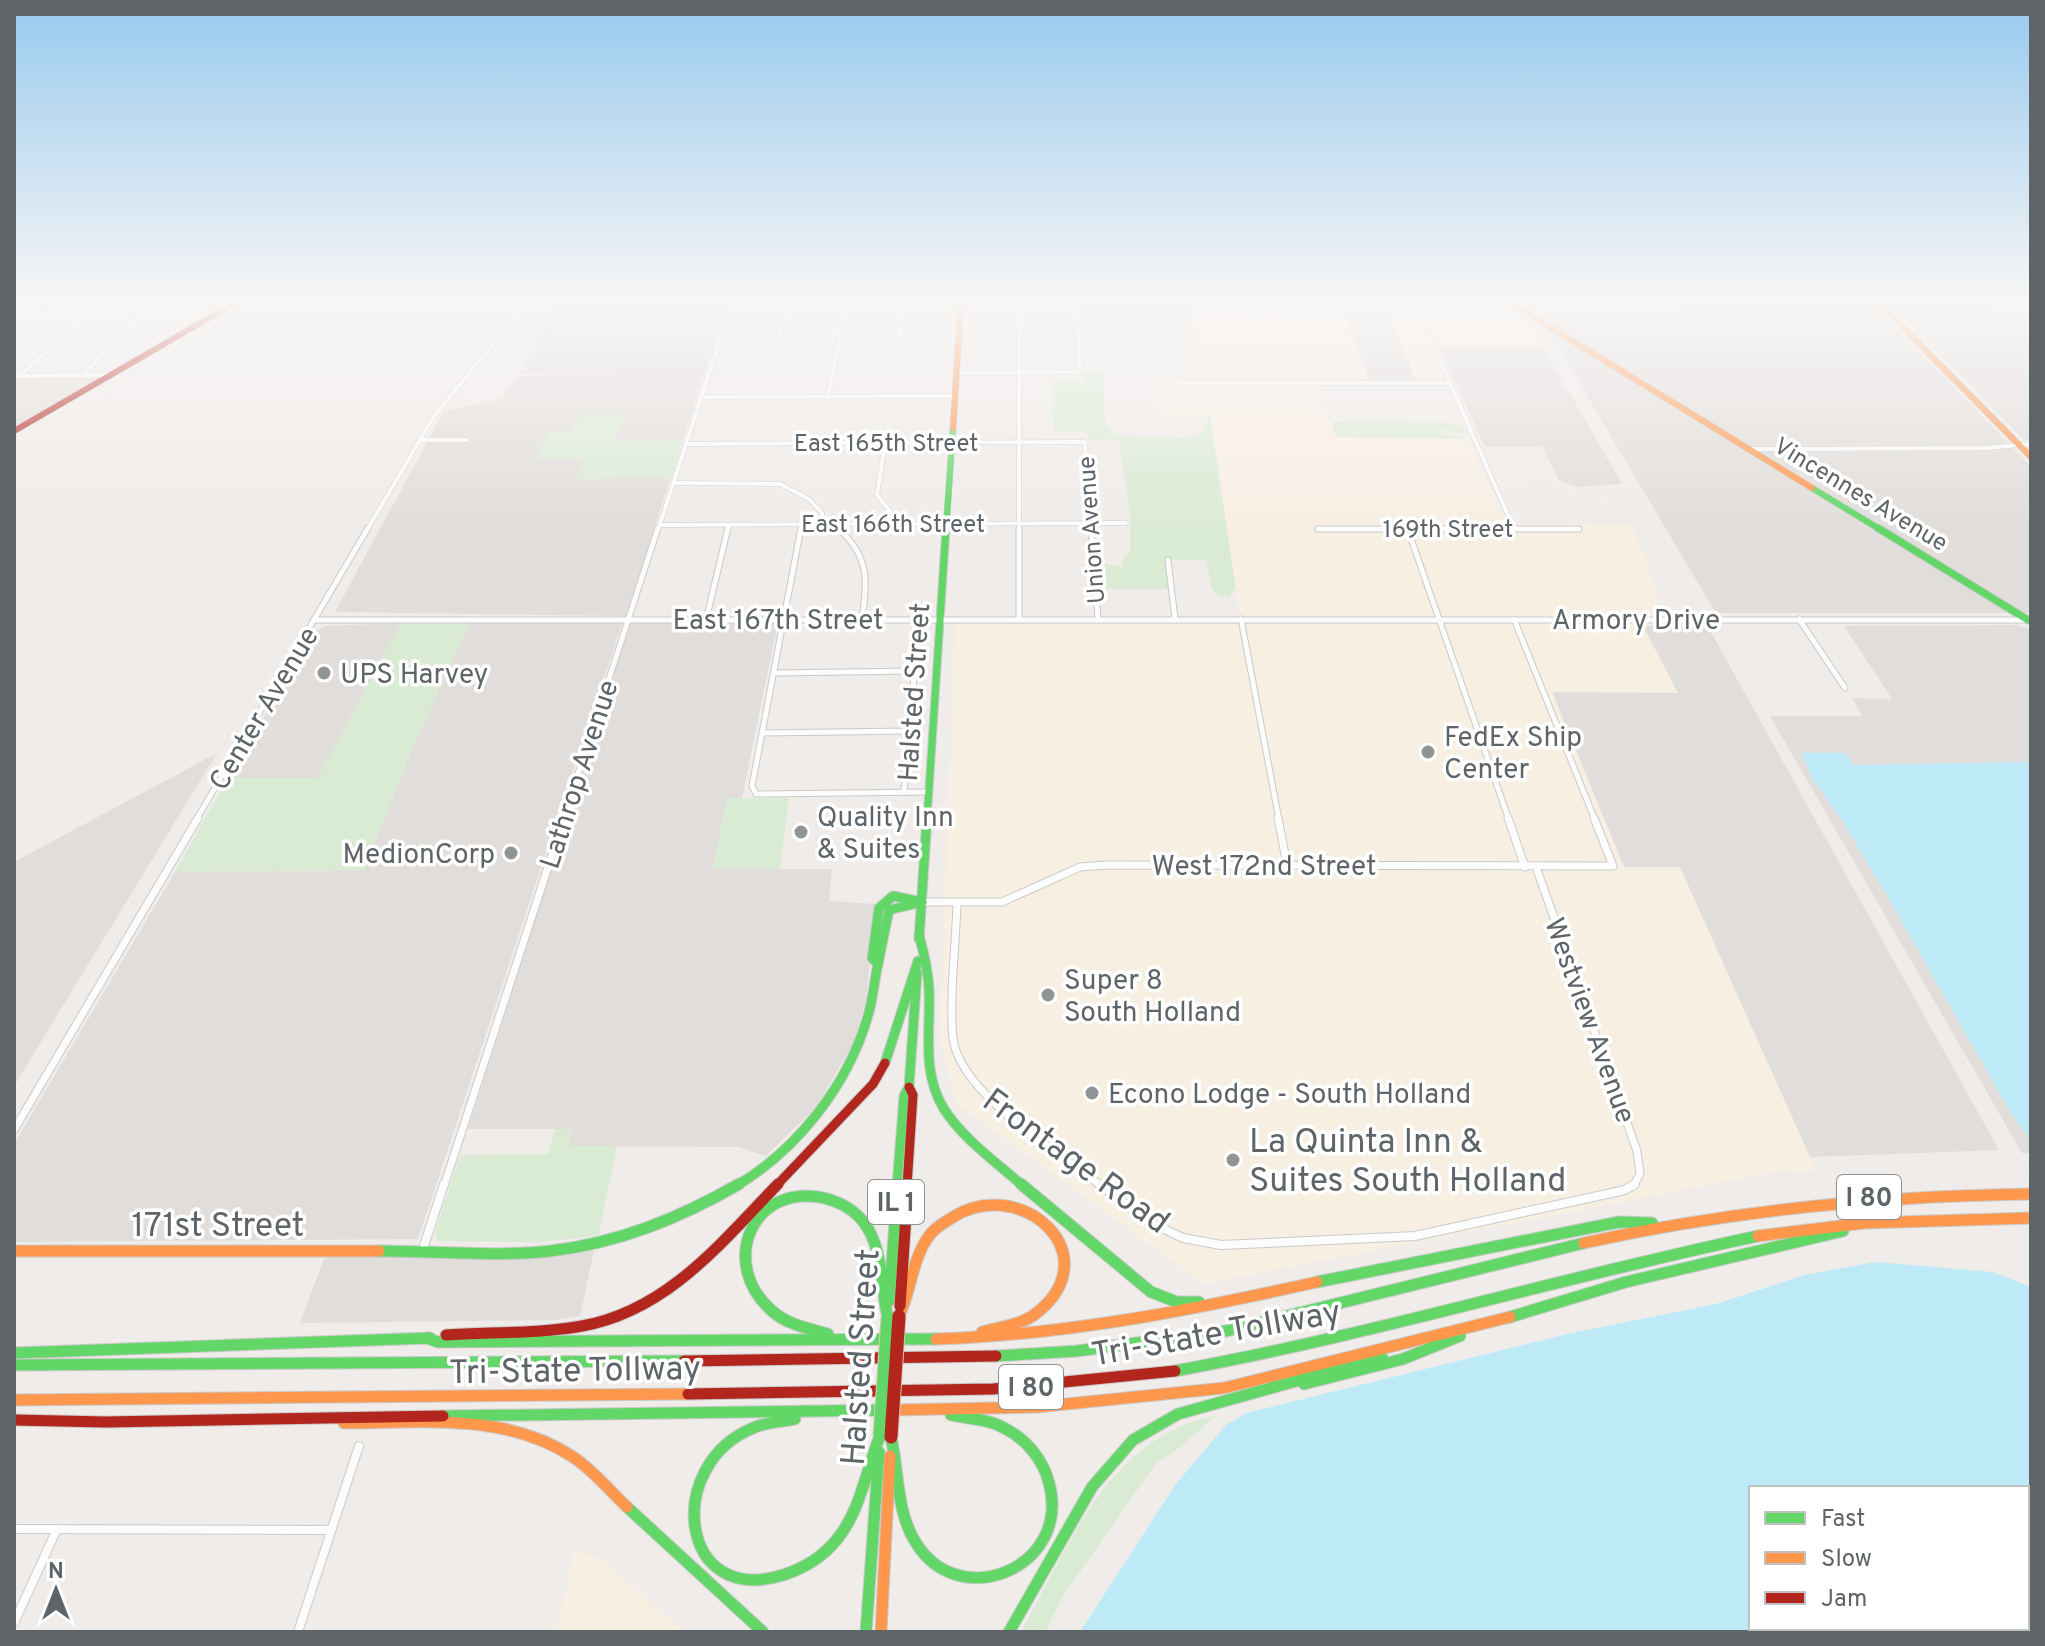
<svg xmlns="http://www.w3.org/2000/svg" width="2045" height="1646" font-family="Overpass,sans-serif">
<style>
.commercial{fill:#f8efe3}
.industrial{fill:#e0ddda}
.education{fill:#e0dcd8}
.green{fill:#daebd4}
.water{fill:#beeaf8;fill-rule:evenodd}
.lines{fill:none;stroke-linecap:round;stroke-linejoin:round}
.street-far3-casing{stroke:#cacaca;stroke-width:5}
.street-far2-casing{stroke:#cacaca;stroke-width:7}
.street-far1-casing{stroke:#cacaca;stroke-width:9}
.street-casing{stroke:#cacaca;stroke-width:10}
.fast-far3-casing{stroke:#cacaca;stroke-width:7}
.fast-far2-casing{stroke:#cacaca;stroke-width:9}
.fast-far1-casing{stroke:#cacaca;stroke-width:11}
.fast-casing{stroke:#cacaca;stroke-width:13}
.slow-far1-casing{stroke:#cacaca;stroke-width:7}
.slow-casing{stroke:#cacaca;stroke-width:13}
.jam-far2-casing{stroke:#cacaca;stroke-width:7}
.jam-far1-casing{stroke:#cacaca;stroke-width:11}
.jam-casing{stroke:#cacaca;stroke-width:13}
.street-far3{stroke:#fdfcfc;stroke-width:4}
.street-far2{stroke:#fdfcfc;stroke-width:5}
.street-far1{stroke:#fdfcfc;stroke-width:7}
.street{stroke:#fdfcfc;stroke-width:8}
.fast-far3{stroke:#63d668;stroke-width:6}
.fast-far2{stroke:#63d668;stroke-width:7}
.fast-far1{stroke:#63d668;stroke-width:9}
.fast{stroke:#63d668;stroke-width:11}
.slow-far1{stroke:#ff974d;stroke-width:6}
.slow{stroke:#ff974d;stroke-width:11}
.jam-far2{stroke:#b3261e;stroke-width:6}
.jam-far1{stroke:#b3261e;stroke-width:9}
.jam{stroke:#b3261e;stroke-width:11}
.rail{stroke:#e3e4e3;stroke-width:2;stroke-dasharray:1 7;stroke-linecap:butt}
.fast-bridge-casing{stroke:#d8c8b5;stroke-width:15;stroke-linecap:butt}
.jam-bridge-casing{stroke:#d8c8b5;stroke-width:15;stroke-linecap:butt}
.fast-bridge{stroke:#63d668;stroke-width:13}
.jam-bridge{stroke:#b3261e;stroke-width:13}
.poi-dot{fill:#919495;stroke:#fff;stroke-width:3}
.labels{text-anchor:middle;stroke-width:7;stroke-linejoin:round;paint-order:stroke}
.far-street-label{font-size:24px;fill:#5e6468;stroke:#fff}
.shield{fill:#fff;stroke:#8e9295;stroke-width:2}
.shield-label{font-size:26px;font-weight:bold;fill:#5e6468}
.street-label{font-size:28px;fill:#5e6468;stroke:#fff}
.poi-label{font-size:28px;fill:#5e6468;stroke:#fff;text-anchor:start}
.near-poi-label{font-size:34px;fill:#5e6468;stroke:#fff;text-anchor:start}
.near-street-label{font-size:34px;fill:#5e6468;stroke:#fff}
</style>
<rect width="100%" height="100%" fill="#efece9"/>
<!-- commercial -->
<g class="commercial">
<path d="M1248,300H1516L1523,309L1543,347H1440L1450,383L1416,380L1388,314H1345L1369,380L1314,383L1336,437L1468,439L1508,525L1627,524L1637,535L1648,562L1662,614L1638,616L1679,693L1680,867L1816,1170L1770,1173L1204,1284L957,1104L940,1040L955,618L1240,619L1210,416L1157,417L1153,386L1164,379H1193L1190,367L1197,354L1192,317L1196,312H1250Z"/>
<path d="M575,1550L605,1561L683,1632H556Z"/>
</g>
<!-- industrial -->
<g class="industrial">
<path d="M560,300H728L626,616L335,612L444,411L502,399L516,376L618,375L520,374Z"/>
<path d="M1671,300H1873L1881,308L1678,309Z"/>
<path d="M1886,300H1964L2031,323V440H2024Z"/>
<path d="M1344,314H1388L1416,380H1369Z"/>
<path d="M1539,315L1885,317L2031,466V613H1716Z"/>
<path d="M1439,347H1543L1622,484L1577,487L1559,480L1542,447H1485Z"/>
<path d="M778,622L742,798H727L713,869H832L829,901L875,904L866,1001L853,1044L816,1107L766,1156L739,1147L569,1146L572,1129H468L630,623Z"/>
<path d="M401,623L318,778H228L315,631L326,626Z"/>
<path d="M469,623H622L418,1239L14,1242V1144L175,872L364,870L413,747Z"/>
<path d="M1707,625L1999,1150L1810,1157L1680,867H1624L1552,692L1678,693L1643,626Z"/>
<path d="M2016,625L2031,629V1153H2022L1770,716H1862L1852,698L1892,699L1844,626Z"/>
<path d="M217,753L14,1086V862Z"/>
<path d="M594,1250L580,1316L554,1320L300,1323L325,1256L561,1255Z"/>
</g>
<!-- education -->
<g class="education">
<path d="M1083,300H1191L1192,309H1083Z"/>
<path d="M109,375L14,431V376Z"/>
</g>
<!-- green -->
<g class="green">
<path d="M1103,372L1105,422L1115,435L1188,438L1201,432L1210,416L1236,590L1231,591V597L1219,596L1212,589L1206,560H1166L1169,589H1099L1096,562L1122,567L1123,558L1130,552V517L1119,440L1087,439L1086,431H1054L1052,382H1085L1084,373Z"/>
<path d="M580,414L625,415L616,440H683L672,478L575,479L584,459H535L548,432H572Z"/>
<path d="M1331,422L1448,423L1463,426L1465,430L1461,434L1445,429L1440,434L1468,439L1336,437Z"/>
<path d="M401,623H469L413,747L364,870L175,872L228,778H318Z"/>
<path d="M727,798H789L780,869H713Z"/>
<path d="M555,1129H573L569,1146H617L598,1236L540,1242L438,1241L435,1232L460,1155L548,1154Z"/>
<path d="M1216,1416C1195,1432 1180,1451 1156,1463L1063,1596L1045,1632H1021C1068,1548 1109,1435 1216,1416Z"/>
</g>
<!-- water -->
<g class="water">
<path d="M1802,753H1845L1854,765L2031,762V1139L2012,1115L1886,894L1842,820L1813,780Z"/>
<path d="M1875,1262L1993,1272L2031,1287V1632H1080L1176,1484L1226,1425L1247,1413L1572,1333L1716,1304L1805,1275ZM1751,1488H2027V1628H1751Z"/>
</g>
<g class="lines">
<defs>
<g id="street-far3">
<path d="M1019,300V530"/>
<path d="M1193,300L1196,312"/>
<path d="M1248,300L1251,312"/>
<path d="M1324,300L1328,312"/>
<path d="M1419,312L1514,529"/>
<path d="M728,313L1979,312"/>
<path d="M14,314H215"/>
<path d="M203,314L216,300"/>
<path d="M14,325L42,300"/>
<path d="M899,339L905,300"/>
<path d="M778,342L790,300"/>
<path d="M957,373L1080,372L1077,300"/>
<path d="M14,376L109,375"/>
<path d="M20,376L101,300"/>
<path d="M82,376L157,300"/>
<path d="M1179,383H1450"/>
<path d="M701,397L955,396"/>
<path d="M828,397L847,300"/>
<path d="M420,440H467"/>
<path d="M885,443L877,495L894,516V524"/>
<path d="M686,444L1085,442L1091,530"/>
<path d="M1749,449L1987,448L2031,444"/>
<path d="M674,483L780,484L809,499L822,513V525"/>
<path d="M844,524V530"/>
<path d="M661,525L1126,523"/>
<path d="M1318,529H1579"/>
<path d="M367,530L434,416L529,300"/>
<path d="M658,530L733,300"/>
<path d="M728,530L729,525"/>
<path d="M801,530L802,525"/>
</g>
<g id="street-far2">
<path d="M801,528L752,786L756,794L929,792"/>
<path d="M844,528V534C870,560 867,585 862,619"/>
<path d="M1019,528V619"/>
<path d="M1091,528L1098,619"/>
<path d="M1318,529H1579"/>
<path d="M1408,530L1509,820"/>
<path d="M1168,560L1175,619"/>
<path d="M1241,619L1279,820"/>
<path d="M1514,619L1595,820"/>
<path d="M1799,619L1845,688"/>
<path d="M315,620H2028"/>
<path d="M706,620L728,528"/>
<path d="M774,673L915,671"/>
<path d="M762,733L909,731"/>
<path d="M904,792L919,619"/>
<path d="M196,820L368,528"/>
<path d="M563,820L658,528"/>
</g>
<g id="street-far1">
<path d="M1278,818L1287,865"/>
<path d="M1508,818L1525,867"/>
<path d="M1536,867L1637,1151L1640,1174L1633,1186"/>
<path d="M922,902H1002L1080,867L1105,865L1613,866L1594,818"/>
<path d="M957,903C956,943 949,999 953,1038C959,1093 1059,1153 1101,1186"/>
<path d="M14,1130L198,818"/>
<path d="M444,1186L564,818"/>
</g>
<g id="street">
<path d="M1099,1184L1149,1222L1183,1238L1221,1245L1415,1236L1625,1190L1635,1184"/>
<path d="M423,1249L444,1184"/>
<path d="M14,1529L331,1530"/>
<path d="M14,1623L57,1529"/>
<path d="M298,1632L359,1446"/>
</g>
<g id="fast-far3">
<path d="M1812,488L1881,530"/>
<path d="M946,530L953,428"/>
</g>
<g id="fast-far2">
<path d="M1878,528L2028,620"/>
<path d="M927,820L946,528"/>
</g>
<g id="fast-far1">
<path d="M919,935C924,953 928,971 929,989C931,1030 921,1072 944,1109C964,1140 996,1162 1023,1186"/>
<path d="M919,939L927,818"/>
<path d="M878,964L889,910L922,902"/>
<path d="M885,1063L918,961"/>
<path d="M736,1186C797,1150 847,1086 867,1019C873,1001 874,982 878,964L872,958L879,908L893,896L922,902"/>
<path d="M897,1186L904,1096L909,1087L917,973"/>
</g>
<g id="fast">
<path d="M1021,1184L1151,1292L1177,1302H1199"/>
<path d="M379,1251C433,1251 497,1257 550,1251C619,1243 680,1218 739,1184"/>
<path d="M1317,1282L1619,1222L1652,1223"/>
<path d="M889,1301L898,1184"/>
<path d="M1510,1317L1626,1282L1843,1231"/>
<path d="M828,1334C808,1328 788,1325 772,1311C718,1264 752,1182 824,1198C840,1202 855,1210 865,1224C884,1251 880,1287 888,1318"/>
<path d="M427,1338L438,1342L936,1339"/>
<path d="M14,1353L430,1338"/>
<path d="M996,1356L1077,1351L1226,1331L1584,1243"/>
<path d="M14,1365L684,1361"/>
<path d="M1175,1371C1371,1335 1563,1277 1758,1236"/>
<path d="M1304,1384L1403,1359L1460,1336"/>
<path d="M443,1416L894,1410"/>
<path d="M795,1419C781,1422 766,1422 753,1428C663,1465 679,1608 783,1575C805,1568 824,1556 838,1538C861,1509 866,1470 880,1436"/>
<path d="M891,1437C899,1472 896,1512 916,1543C960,1614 1072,1567 1049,1483C1043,1459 1026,1439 1004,1428C989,1419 968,1419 951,1415"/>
<path d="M627,1507L763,1632"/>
<path d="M866,1632L879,1452"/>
<path d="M1009,1632L1092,1487L1133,1440L1178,1414L1382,1357"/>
</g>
<g id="slow-far1">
<path d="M1506,300L1812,488"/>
<path d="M1876,300L2031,457"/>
<path d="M953,428L961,300"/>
</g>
<g id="slow">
<path d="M1758,1236L1865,1223L2031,1218"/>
<path d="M1584,1243C1732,1210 1879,1196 2031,1194"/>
<path d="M14,1251H379"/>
<path d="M899,1316C911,1291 912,1259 929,1236C935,1227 944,1223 953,1217C1023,1174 1112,1257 1034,1315C1020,1325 999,1327 982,1332"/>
<path d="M936,1339C1066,1335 1191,1310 1317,1282"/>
<path d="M14,1400L688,1394"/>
<path d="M894,1410L1037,1407L1224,1388L1510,1317"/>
<path d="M344,1423C420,1423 506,1412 573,1457C593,1470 609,1490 627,1507"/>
<path d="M881,1632L890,1456"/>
</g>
<path id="jam-far2" d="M14,431L240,300"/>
<g id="jam-far1">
<path d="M776,1186L873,1084L885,1063"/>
<path d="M907,1186L913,1095L909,1087"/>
</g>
<g id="jam">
<path d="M900,1306L908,1184"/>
<path d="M446,1335C490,1332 538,1334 582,1326C667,1311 722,1242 778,1184"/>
<path d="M684,1361L996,1356"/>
<path d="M688,1394L993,1389L1175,1371"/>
<path d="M14,1420L106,1422L443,1416"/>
</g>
</defs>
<!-- street-far3 casing -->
<use href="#street-far3" class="street-far3-casing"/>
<!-- street-far2 casing -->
<use href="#street-far2" class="street-far2-casing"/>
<!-- street-far1 casing -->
<use href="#street-far1" class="street-far1-casing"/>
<!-- street casing -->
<use href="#street" class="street-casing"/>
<!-- fast-far3 casing -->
<use href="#fast-far3" class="fast-far3-casing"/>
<!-- fast-far2 casing -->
<use href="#fast-far2" class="fast-far2-casing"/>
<!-- fast-far1 casing -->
<use href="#fast-far1" class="fast-far1-casing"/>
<!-- fast casing -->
<use href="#fast" class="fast-casing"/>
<!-- slow-far1 casing -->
<use href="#slow-far1" class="slow-far1-casing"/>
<!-- slow casing -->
<use href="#slow" class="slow-casing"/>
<!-- jam-far2 casing -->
<use href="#jam-far2" class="jam-far2-casing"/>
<!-- jam-far1 casing -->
<use href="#jam-far1" class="jam-far1-casing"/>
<!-- jam casing -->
<use href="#jam" class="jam-casing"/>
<!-- street-far3 -->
<use href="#street-far3" class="street-far3"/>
<!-- street-far2 -->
<use href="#street-far2" class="street-far2"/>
<!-- street-far1 -->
<use href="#street-far1" class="street-far1"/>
<!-- street -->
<use href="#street" class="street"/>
<!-- fast-far3 -->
<use href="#fast-far3" class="fast-far3"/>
<!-- fast-far2 -->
<use href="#fast-far2" class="fast-far2"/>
<!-- fast-far1 -->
<use href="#fast-far1" class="fast-far1"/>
<!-- fast -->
<use href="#fast" class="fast"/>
<!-- slow-far1 -->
<use href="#slow-far1" class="slow-far1"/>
<!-- slow -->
<use href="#slow" class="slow"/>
<!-- jam-far2 -->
<use href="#jam-far2" class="jam-far2"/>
<!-- jam-far1 -->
<use href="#jam-far1" class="jam-far1"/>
<!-- jam -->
<use href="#jam" class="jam"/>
<!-- rail -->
<g class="rail">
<path d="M1524,300L2031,1182"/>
<path d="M1980,300L2031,314"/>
<path d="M14,450L267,300"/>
<path d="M1381,478C1451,477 1534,467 1599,501C1621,513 1638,530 1655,548"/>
<path d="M1637,535L1660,608"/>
<path d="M293,624L129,909C121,931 109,955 112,980C123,1055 235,1029 279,1005C313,986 340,957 365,928"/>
<path d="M251,1022L352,1024"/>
<path d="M224,1030C263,1035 296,1056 335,1061"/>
</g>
<defs>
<path id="fast-bridge" d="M880,1436L888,1318"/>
<path id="jam-bridge" d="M891,1437L899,1316"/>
</defs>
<!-- fast-bridge casing -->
<use href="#fast-bridge" class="fast-bridge-casing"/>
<!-- jam-bridge casing -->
<use href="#jam-bridge" class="jam-bridge-casing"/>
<!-- fast-bridge -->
<use href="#fast-bridge" class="fast-bridge"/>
<!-- jam-bridge -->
<use href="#jam-bridge" class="jam-bridge"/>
</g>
<!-- sky -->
<linearGradient id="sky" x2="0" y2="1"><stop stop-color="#97caee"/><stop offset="0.57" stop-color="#f8f6f5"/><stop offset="1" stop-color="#f8f6f5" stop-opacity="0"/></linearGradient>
<rect width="2045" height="530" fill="url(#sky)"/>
<!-- markers -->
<g class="poi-dot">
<circle cx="324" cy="673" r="8"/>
<circle cx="1428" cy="752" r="8"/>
<circle cx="801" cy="832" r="8"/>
<circle cx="511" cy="853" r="8"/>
<circle cx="1048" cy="995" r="8"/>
<circle cx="1092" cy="1093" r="8"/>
<circle cx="1233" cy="1160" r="8"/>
</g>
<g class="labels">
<!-- far-street labels -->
<g class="far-street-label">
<text x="886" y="451">East 165th Street</text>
<text transform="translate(1861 494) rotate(31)" y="8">Vincennes Avenue</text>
<text x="893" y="532">East 166th Street</text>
<text x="1448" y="537">169th Street</text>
<text transform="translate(1091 530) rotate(-94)" y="8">Union Avenue</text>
</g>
<!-- shield labels -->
<g class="shield">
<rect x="1837" y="1175" width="64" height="44" rx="6"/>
<rect x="868" y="1180" width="56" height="44" rx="6"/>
<rect x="999" y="1365" width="64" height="44" rx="6"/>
</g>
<g class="shield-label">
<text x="1869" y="1206">I 80</text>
<text x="896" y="1211">IL 1</text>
<text x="1031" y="1396">I 80</text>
</g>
<!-- street labels -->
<g class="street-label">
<text x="778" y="629">East 167th Street</text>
<text x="1636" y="629">Armory Drive</text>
<text transform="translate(913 692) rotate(-86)" y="10">Halsted Street</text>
<text transform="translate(263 708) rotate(-59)" y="10">Center Avenue</text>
<text transform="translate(578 774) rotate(-72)" y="10">Lathrop Avenue</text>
<text x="1264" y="875">West 172nd Street</text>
<text transform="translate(1591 1020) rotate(70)" y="10">Westview Avenue</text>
</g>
<!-- poi labels -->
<g class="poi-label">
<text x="340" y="683">UPS Harvey</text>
<text x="1444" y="746">FedEx Ship<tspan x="1444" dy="32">Center</tspan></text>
<text x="817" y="826">Quality Inn<tspan x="817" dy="32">&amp; Suites</tspan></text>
<text x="495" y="863" text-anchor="end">MedionCorp</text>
<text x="1064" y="989">Super 8<tspan x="1064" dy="32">South Holland</tspan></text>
<text x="1108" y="1103">Econo Lodge - South Holland</text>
</g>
<!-- near-poi labels -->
<g class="near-poi-label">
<text x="1249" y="1152">La Quinta Inn &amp;<tspan x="1249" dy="39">Suites South Holland</tspan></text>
</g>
<!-- near-street labels -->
<g class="near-street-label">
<text transform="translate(1077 1160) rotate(36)" y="12">Frontage Road</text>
<text x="218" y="1236">171st Street</text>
<text transform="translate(1216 1332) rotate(-10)" y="12">Tri-State Tollway</text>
<text transform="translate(859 1357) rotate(-86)" y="12">Halsted Street</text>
<text transform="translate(575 1369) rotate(-1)" y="12">Tri-State Tollway</text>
</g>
</g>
<!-- border -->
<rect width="2045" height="1646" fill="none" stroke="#5e6468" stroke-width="32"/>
<!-- legend -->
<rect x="1749" y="1486" width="280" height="144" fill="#ffffff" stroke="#bfc1c3" stroke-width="2"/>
<rect x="1765" y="1512" width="40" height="12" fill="#63d668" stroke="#bfc1c3" stroke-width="2"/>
<text x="1821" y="1526" font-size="24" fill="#5e6468">Fast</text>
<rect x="1765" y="1552" width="40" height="12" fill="#ff974d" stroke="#bfc1c3" stroke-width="2"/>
<text x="1821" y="1566" font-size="24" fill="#5e6468">Slow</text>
<rect x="1765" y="1592" width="40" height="12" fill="#b3261e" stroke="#bfc1c3" stroke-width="2"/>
<text x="1821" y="1606" font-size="24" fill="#5e6468">Jam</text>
<!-- north arrow -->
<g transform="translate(56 1590)" stroke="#ffffff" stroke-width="6" paint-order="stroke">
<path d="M0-6L14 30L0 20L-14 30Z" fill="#5e6468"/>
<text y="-12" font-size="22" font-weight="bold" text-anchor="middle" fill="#5e6468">N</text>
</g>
</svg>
